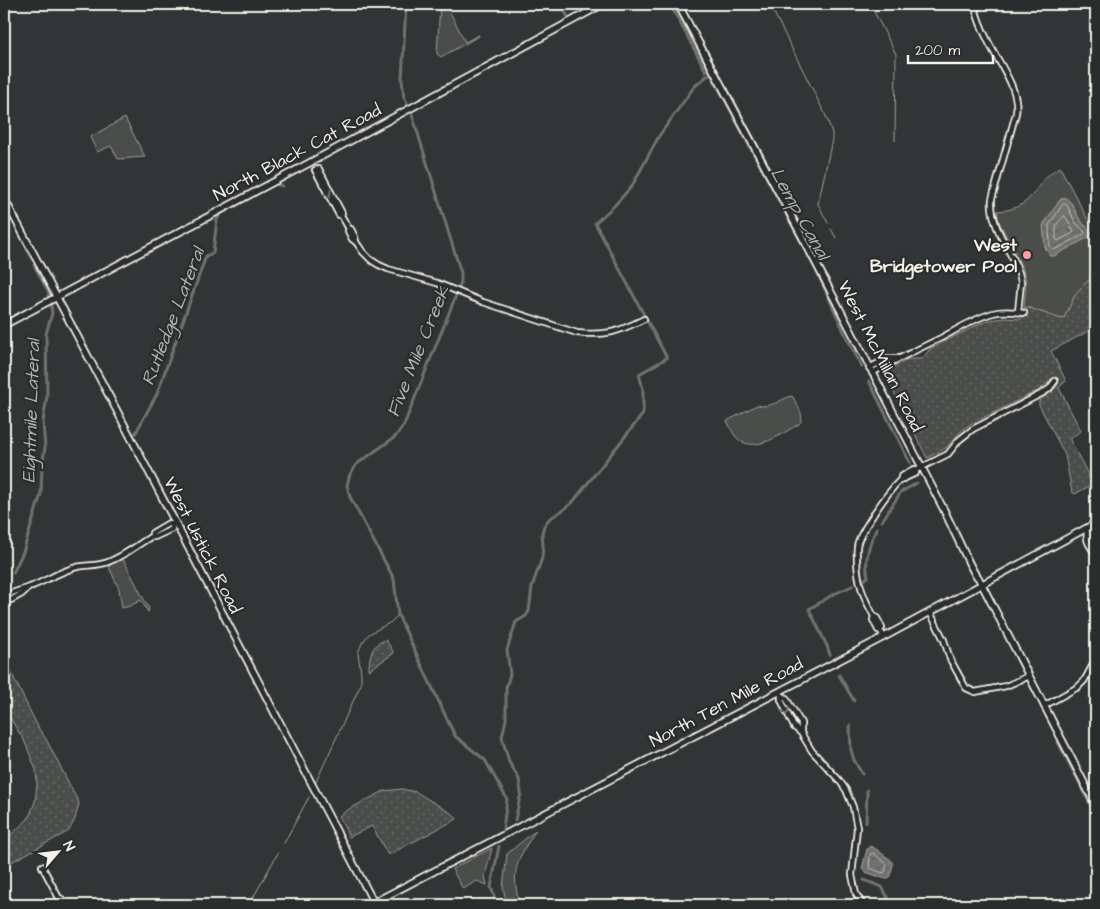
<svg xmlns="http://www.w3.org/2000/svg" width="1100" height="909" font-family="'Architects Daughter',sans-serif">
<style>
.grass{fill:url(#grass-dots);stroke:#a09f9a}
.park{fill:#4b4d4c;stroke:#a09f9a}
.water{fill:url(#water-waves);stroke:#a6a5a0}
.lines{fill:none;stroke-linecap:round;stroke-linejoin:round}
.shore{stroke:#c0bfb8;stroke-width:1}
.stream{stroke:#a6a5a0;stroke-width:1}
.canal{stroke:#727370;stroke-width:3}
.minor-casing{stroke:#f4f1e8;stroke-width:8}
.major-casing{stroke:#f4f1e8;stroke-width:9}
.minor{stroke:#2a2d2e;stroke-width:4.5}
.major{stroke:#2a2d2e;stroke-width:5.5}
.oneway{stroke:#71726f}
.poi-dot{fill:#ff9aa2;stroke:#2a2d2e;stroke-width:2}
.labels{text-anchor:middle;stroke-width:4.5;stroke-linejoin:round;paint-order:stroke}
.street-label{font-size:18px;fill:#f4f1e8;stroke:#2a2d2e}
.poi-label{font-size:18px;font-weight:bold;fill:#f4f1e8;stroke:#2a2d2e;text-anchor:end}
.water-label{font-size:19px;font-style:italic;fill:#b3b2ac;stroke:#2a2d2e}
</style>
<defs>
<pattern id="grass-dots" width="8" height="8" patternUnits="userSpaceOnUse" patternTransform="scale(1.25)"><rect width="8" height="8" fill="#4b4d4c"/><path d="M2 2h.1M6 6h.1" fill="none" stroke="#666766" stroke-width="1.8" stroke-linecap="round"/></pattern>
<pattern id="water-waves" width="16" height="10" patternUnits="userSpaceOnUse" patternTransform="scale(1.25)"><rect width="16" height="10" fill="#727370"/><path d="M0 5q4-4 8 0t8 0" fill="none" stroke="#5e5e5b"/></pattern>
</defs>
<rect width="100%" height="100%" fill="#323535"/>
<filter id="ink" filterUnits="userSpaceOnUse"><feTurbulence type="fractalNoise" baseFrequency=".02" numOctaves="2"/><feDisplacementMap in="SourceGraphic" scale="10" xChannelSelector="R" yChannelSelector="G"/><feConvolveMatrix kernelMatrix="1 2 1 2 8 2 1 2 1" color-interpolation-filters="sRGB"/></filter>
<g filter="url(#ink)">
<!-- grass -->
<g class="grass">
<path d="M1096,273V327L1051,351L1066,381L1059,388L1081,431L1070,438V440L1093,484L1075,494L1072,492L1065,455L1039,405V401C1046,395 1053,392 1059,383L1052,378L1041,389L969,425L959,433L946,448L927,458L886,377L888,370L908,359H922L930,349L979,324L990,320L1005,318L1021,319L1024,309L1027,307L1063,319L1076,293Z"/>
<path d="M386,640L394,653L369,670C369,657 371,644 386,640Z"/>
<path d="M4,654L8,666L39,729L46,739L79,803L75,819L69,831L4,866V841L28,819L35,802L37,784L36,770L24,740L4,709Z"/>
<path d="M402,789L416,792L454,815L457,819L388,855L372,826L349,837L339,816L351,808L384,791Z"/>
</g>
<!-- park -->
<g class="park">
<path d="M440,4H446L465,42L479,35V36L441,57L437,54Z"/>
<path d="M125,118L145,157L118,159L111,146L97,152L90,137Z"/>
<path d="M1060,167L1087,218L1096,226V273L1076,293L1064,318L1061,319L1027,307L1024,309L1026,280L1022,267L999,222L997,211C1038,209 1031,182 1060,167Z"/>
<path d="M791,396L793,397C797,406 806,416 799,424C783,433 754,455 737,438C732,433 730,426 727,421L757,405C770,409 779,400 791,396Z"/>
<path d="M121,559H123L149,609L148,612L141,600L130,606L122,608L119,589L109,567L110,564Z"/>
<path d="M536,830C517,860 510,870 520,905H507L503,887L507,854Z"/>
<path d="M492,848L485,876L487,885L477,881L463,889L452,869Z"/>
</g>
<!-- water -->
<g class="water">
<path d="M1064,197C1075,203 1074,212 1081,221C1084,225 1089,228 1092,233L1089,237L1054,256H1050L1045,247L1043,225L1060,200Z"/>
<path d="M870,846L873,847L891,860L893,864L890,877L886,879L865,872L862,869L867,849Z"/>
</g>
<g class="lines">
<!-- shore -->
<g class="shore">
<path d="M1063,204H1065L1067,205L1075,222L1084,231L1085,233L1083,235L1054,250L1050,246L1049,226Z"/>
<path d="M1064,216L1066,217L1074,232L1073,233L1058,241L1056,239C1056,228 1054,224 1064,216Z"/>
<path d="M873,853L887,864L885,872L883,873L869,868L870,855Z"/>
</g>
<!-- stream -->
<g class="stream">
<path d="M682,4L722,77"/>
<path d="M871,6L896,54L895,141"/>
<path d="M773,11L826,116L832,133V140L818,204L828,223"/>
<path d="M719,76L726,85"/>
<path d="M728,88L806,235"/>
<path d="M831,229L836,238"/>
<path d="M809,242L827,276"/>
<path d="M315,784L361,684V673L358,653L362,643L369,634L391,622L398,615"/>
<path d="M284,843L309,797"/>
<path d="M249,905L278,853"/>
</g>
<!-- canal -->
<g class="canal">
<path d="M406,4L402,80L404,97L411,111L461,273V281L459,288L404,425L395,437L357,464L350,474L347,485L350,497L394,579L398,615L455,736L485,760L507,799L503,829"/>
<path d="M561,4L569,19"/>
<path d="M670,4L706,71"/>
<path d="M673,4L710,72"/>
<path d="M709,75L712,76L817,272L846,336L862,367"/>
<path d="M34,265L49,293L48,296"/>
<path d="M869,381L910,463"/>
<path d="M135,434L157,394L206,256L213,253L217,219L222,213L275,184L282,186"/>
<path d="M882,521L901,492L917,483"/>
<path d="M13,573L23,552L41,494L42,466L45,448L43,422L47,396L46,334L52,313L51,306"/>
<path d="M864,580L868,577C864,559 869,544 877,528"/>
<path d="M830,655L827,646L809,609L834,594L852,586"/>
<path d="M839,675L854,701"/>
<path d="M850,725L851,750L854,760L862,774"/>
<path d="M1058,742L1073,771"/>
<path d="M1075,774L1096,816"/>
<path d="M515,820L521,793L519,779L509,762L502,737L506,719V688L510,674L507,650L516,622L526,616L529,611L532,587L542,558L543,545L542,533L544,526L549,519L563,510L572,503L643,414V389L639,374L667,358L595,223L614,206L632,186L659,136L694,87L708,75"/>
<path d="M866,822L867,790"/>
<path d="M864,880L882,887L892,905"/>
<path d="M497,905L491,887L499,846"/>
</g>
<defs>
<g id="minor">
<path d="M974,4C977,16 982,29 988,41C998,62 1020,89 1016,113L992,199C990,227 1010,248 1019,273L1021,282L1018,312"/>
<path d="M341,215H339L315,170L317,169H319L342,213L341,215L349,229"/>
<path d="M349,229H351L355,237L356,242L352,239L348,231Z"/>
<path d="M356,242L363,252L371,260L379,265L388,269L437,283L483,302L577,333C607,336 618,332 644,319"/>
<path d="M869,368L888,358H898"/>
<path d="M872,373C895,360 918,349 941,338C958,329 975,318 993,313C1004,310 1014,312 1024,313"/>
<path d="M916,470V473L903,479H901V477L914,469L916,470L948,454L959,440L973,429L1041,394L1049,389L1055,381"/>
<path d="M172,525V529L170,530L155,537L152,536V533L169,523L172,525L175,523"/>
<path d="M1096,544L1090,534L1087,532C1085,540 1091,549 1096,554"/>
<path d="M8,595C15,591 22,590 30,587C46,581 60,571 77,567C87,565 98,566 108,562C124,556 137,545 152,536"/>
<path d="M11,600L22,594L28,588"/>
<path d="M930,612L944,640L950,659L966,688L975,692L1006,686L1029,676"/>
<path d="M874,616C863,597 858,583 857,561C857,555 856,548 858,542C862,531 869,522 875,512C883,500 891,489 901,479"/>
<path d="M880,630L882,628L877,618L874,616L873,620L878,630H880L884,637"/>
<path d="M1044,706L1078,687L1084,681L1096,659"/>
<path d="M801,733V723L786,698L781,695V700L794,727L801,733L812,751L839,780L846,790L853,807L857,828L852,875L856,894L863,905"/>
<path d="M42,866L59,898"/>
<path d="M61,905L58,901L59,898L62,899L65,905"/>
</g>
<g id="major">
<path d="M678,4L804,240L944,510L969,563L976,576L978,577L1096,806"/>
<path d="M4,198L116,409L375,905"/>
<path d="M4,325L313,161L603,4"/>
<path d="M369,905L884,637L1096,523"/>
</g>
</defs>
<!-- minor casing -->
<use href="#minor" class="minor-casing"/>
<!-- major casing -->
<use href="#major" class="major-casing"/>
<!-- minor -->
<use href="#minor" class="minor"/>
<!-- major -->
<use href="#major" class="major"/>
</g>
<!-- one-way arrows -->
<defs><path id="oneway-chevron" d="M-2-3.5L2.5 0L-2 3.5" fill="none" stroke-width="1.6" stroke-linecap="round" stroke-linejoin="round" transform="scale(1.25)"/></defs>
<g class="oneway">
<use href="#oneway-chevron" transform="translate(328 194) rotate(62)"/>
<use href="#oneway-chevron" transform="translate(786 711) rotate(64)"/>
</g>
</g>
<!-- markers -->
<circle class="poi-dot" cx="1027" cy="255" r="5"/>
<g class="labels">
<!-- street labels -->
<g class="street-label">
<text transform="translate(297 152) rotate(-28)" y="6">North Black Cat Road</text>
<text transform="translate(881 356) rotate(63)" y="6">West McMillan Road</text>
<text transform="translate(203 545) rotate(63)" y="6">West Ustick Road</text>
<text transform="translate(726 702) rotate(-28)" y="6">North Ten Mile Road</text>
</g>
<!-- poi labels -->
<g class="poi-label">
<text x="1017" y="251">West<tspan x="1017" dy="21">Bridgetower Pool</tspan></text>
</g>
<!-- water labels -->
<g class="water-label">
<text transform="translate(801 213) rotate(61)" y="7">Lemp Canal</text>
<text transform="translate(172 316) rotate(-69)" y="7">Rutledge Lateral</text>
<text transform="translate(417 351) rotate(-68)" y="7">Five Mile Creek</text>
<text transform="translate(30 411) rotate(-88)" y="7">Eightmile Lateral</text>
</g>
</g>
<!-- margin -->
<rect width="1100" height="909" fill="none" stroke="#2a2d2e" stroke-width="20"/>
<rect x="10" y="10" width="1080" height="889" fill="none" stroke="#f4f1e8" stroke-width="2" filter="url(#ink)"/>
<!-- north arrow -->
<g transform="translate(58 852) rotate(62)" stroke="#2a2d2e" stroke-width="4" paint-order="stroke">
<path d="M0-4L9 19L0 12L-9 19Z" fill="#f4f1e8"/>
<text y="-8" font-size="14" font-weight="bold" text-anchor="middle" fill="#f4f1e8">N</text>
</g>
<!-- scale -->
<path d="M908 55v8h85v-8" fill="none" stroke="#f4f1e8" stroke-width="2.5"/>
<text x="915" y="55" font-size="15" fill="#f4f1e8" stroke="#2a2d2e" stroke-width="4" paint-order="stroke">200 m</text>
</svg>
